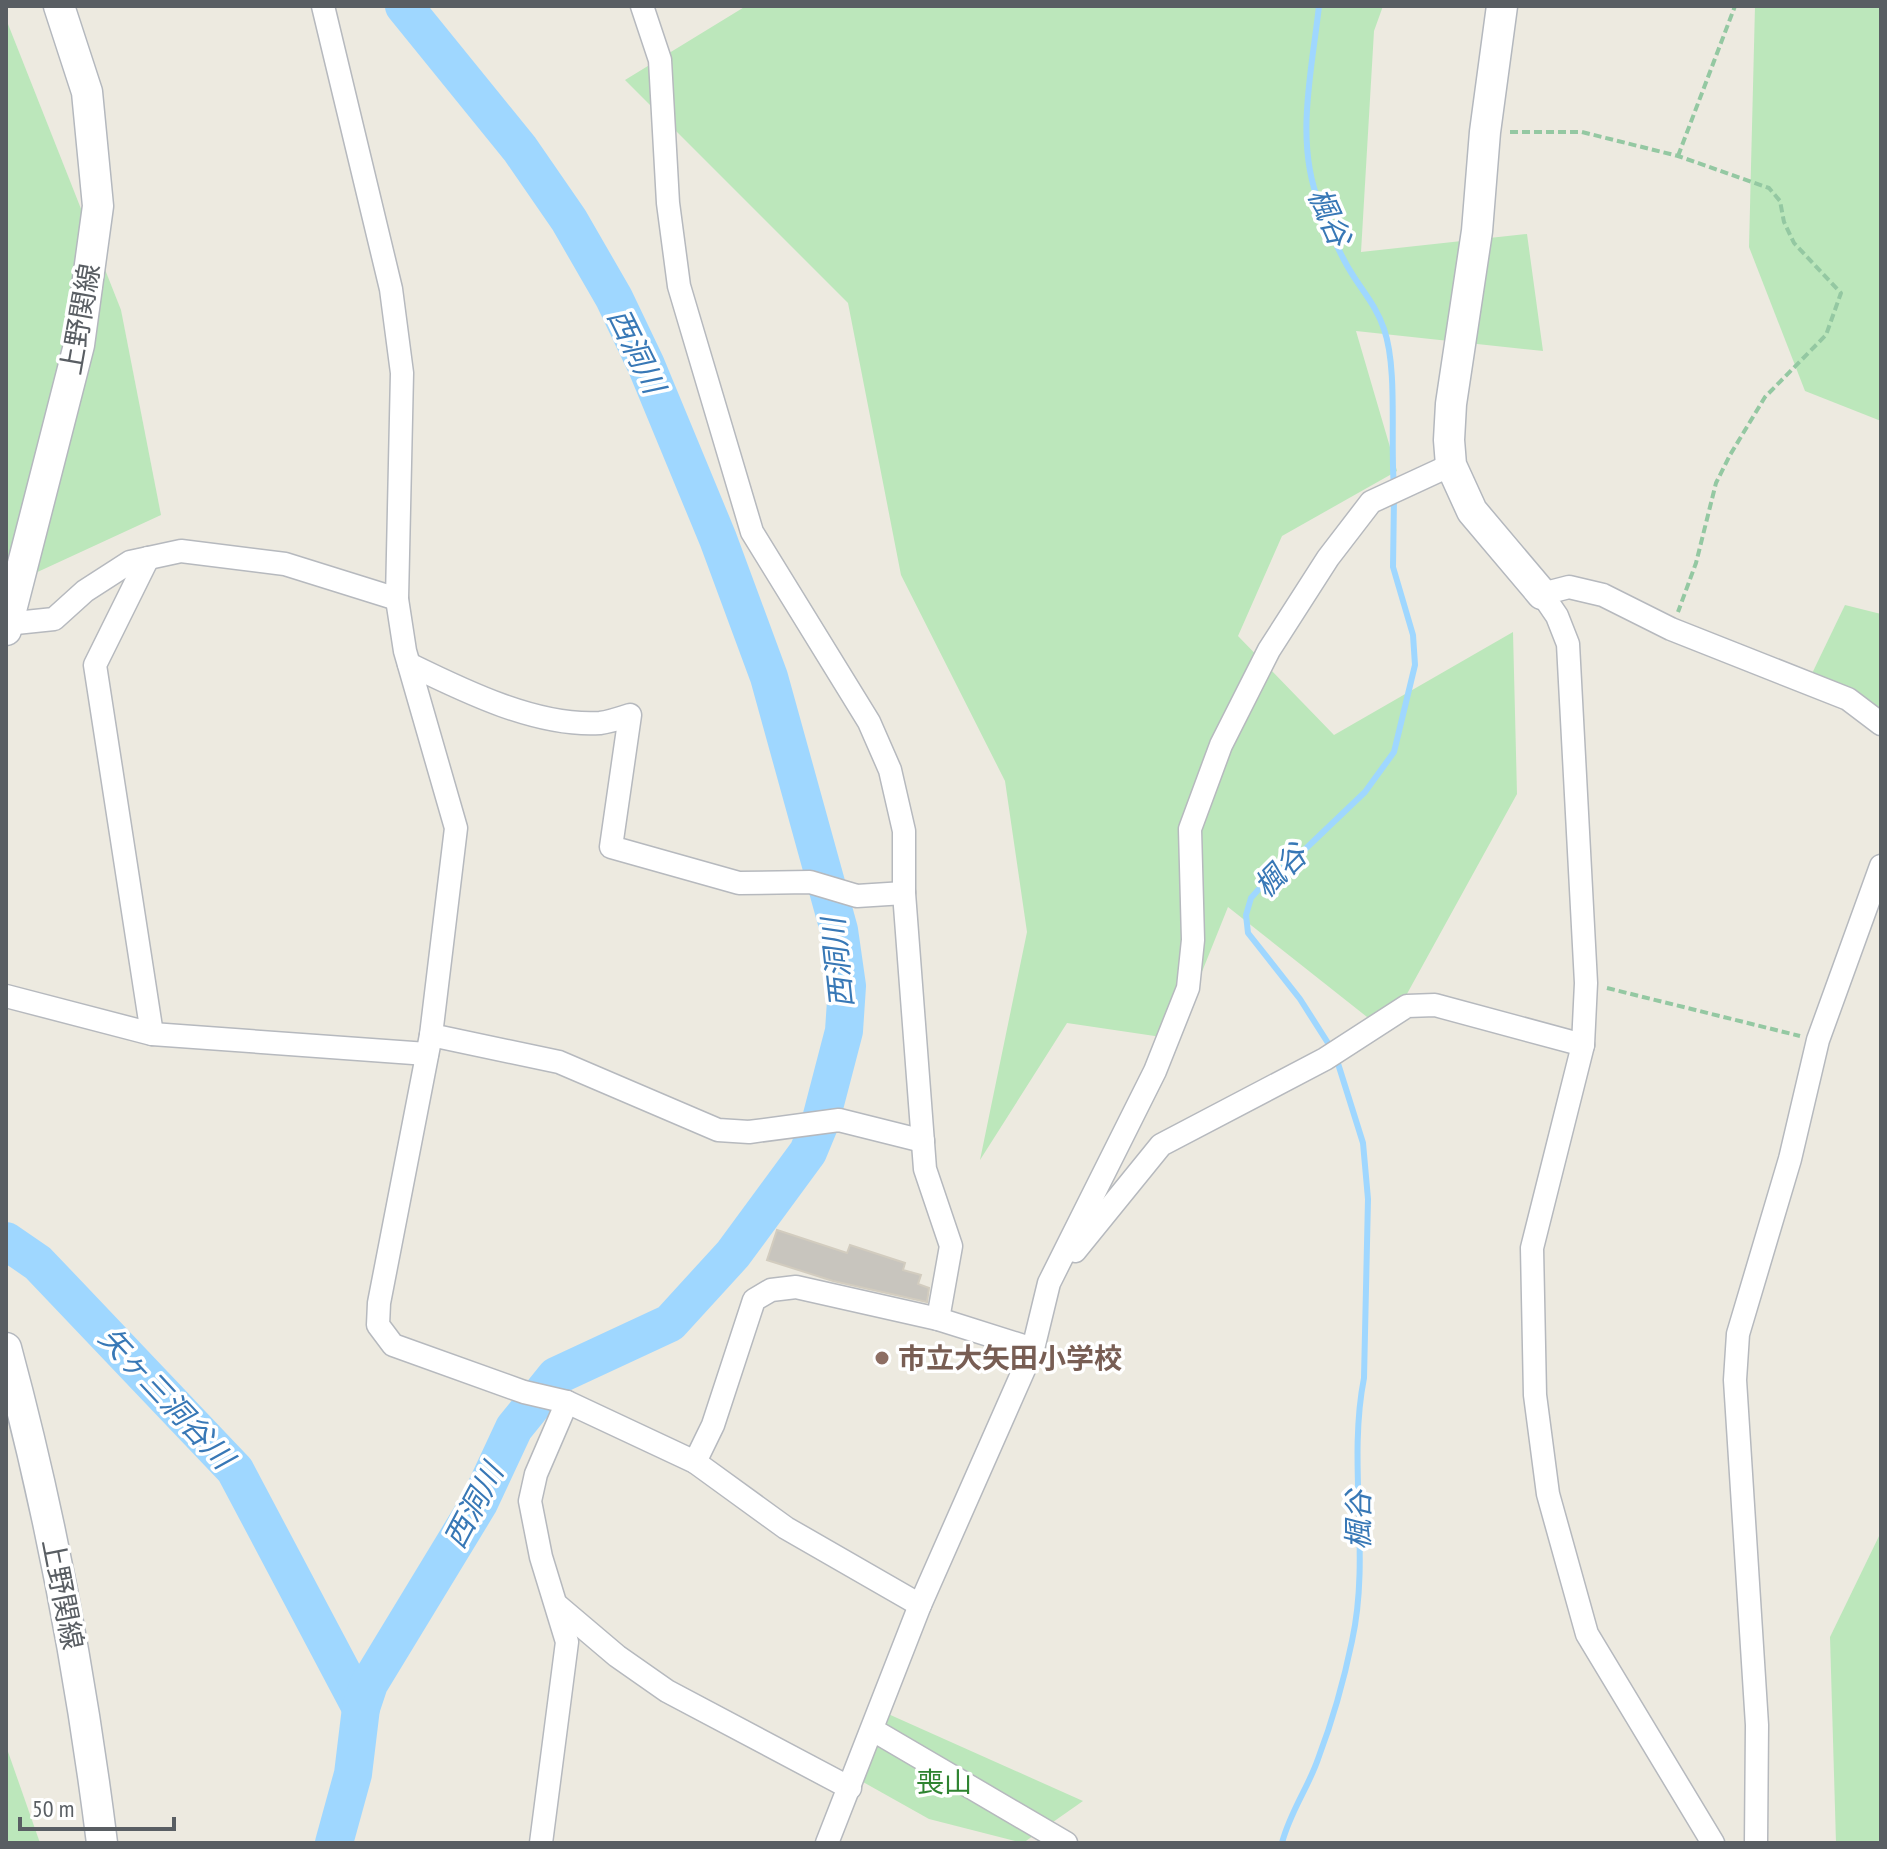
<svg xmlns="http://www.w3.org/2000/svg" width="1887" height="1849" font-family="'PT Sans Narrow','Noto Sans JP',sans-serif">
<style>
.green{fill:#bce7bb}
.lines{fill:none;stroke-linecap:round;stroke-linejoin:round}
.stream{stroke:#9fd7ff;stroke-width:6}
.river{stroke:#9fd7ff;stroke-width:38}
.building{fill:#c8c5be;stroke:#d2ccbf;stroke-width:2}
.street-casing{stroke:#b6b9be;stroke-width:25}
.secondary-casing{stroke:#b4b8be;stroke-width:33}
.path{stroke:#94c8a2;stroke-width:4;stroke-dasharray:8 4;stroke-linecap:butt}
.street{stroke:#fff;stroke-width:22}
.secondary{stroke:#fff;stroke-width:30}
.education-dot{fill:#8d6e63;stroke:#fff;stroke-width:3}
.labels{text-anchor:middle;stroke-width:7;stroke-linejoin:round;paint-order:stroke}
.street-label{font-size:28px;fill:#595e63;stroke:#fff}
.education-label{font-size:28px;font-weight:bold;fill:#785e54;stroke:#fff;text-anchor:start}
.park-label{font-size:28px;fill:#2f8431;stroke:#fff}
.water-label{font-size:30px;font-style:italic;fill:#3878b6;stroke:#fff}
</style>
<rect width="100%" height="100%" fill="#edeae0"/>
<!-- green -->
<g class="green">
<path d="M746,6H1383L1374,31L1361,252L1527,234L1543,351L1356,331L1397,471L1282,536L1238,636L1334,735L1513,632L1517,794L1386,1032L1228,907L1175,1039L1067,1023L980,1160L1027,932L1005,781L901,575L848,303L625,80Z"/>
<path d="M1755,6H1881V421L1805,391L1749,247Z"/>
<path d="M6,19L121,310L161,515L31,575L6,559Z"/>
<path d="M1845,605L1881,614V727L1805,688Z"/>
<path d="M1881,1532V1843H1836L1830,1637Z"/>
<path d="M877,1709L1083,1801L1023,1843L929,1819L847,1773Z"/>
<path d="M6,1746L40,1843H6Z"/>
</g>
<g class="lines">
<!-- stream -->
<g class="stream">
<path d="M1319,6C1312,70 1294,143 1320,205C1329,228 1340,256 1354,277C1365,294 1377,308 1384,329C1398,369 1390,442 1394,487"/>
<path d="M1282,1843C1290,1812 1308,1788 1318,1759C1332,1722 1344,1680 1352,1641C1371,1555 1347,1464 1364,1378L1368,1199L1363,1143L1335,1054L1300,999L1248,933L1246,915L1251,898L1266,881L1298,856L1365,792L1394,752L1415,665L1413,635L1393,567L1394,498"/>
</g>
<!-- river -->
<g class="river">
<path d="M6,1241L38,1263L235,1470L361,1708"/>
<path d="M334,1843L353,1774L361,1708L369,1684L479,1503L514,1428L556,1376L670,1323L733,1254L808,1152L820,1123L844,1031L847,986L839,930L769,677L718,539L646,365L614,298L569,220L520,149L404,6"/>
</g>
</g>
<!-- building -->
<path class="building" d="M777,1230L847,1253L850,1245L905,1263L903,1270L921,1275L918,1284L929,1288L927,1302L833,1281L767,1260Z"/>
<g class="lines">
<defs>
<g id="street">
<path d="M323,6L391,289L402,373L397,599L405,651L456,828L431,1035L379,1303L378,1325L393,1345L524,1392L567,1402L695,1462L786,1528L920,1605"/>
<path d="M642,6L660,60L668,203L679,286L752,532L869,722L890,770L904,831V893L925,1169L951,1246L938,1319"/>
<path d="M148,558L95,665L152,1034"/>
<path d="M6,624L54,619L85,591L130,562L181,551L285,564L397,599"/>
<path d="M409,664C464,691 537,727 600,723C609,722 621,718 630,715L611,847L739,883L810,882L857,896L904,893"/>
<path d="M6,996L152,1034L427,1054"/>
<path d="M431,1035L559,1062L718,1130L749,1132L839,1120L923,1141"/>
<path d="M1075,1251L1161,1145L1325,1059L1407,1006L1435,1005L1583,1045"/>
<path d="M695,1462L713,1425L754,1300L771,1290L796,1287L938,1319L1033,1349"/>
<path d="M558,1606L617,1656L667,1691L850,1788"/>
<path d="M873,1730L1066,1843"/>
<path d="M541,1843L567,1642L541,1557L530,1501L536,1474L567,1402"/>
<path d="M827,1843L920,1605L1033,1349L1049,1283L1155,1071L1188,988L1193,940L1190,829L1221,745L1269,650L1328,558L1371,502L1451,465"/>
<path d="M1713,1843L1587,1634L1548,1494L1535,1395L1532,1248L1583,1045L1586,983L1568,644L1557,616L1542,594L1569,587L1603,595L1671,629L1848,699L1881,724"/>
<path d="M1756,1843L1757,1725L1735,1380L1738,1334L1790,1159L1818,1040L1881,866"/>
</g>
<g id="secondary">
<path d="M1502,6L1485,132L1477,231L1451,404L1449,440L1451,465L1472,511L1542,594"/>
<path d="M6,630L79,345L98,206L87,92L59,6"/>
<path d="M6,1348C50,1511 81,1675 102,1843"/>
</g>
</defs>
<!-- street casing -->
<use href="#street" class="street-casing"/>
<!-- secondary casing -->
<use href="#secondary" class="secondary-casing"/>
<!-- path -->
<g class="path">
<path d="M1510,132H1582L1678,156L1769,188L1780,201L1784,222L1794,243L1841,293L1826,335L1765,397L1730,455L1716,483L1696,563L1678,612"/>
<path d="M1678,156L1735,6"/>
<path d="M1607,988L1800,1036"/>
</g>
<!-- street -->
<use href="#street" class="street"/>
<!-- secondary -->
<use href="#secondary" class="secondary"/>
</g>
<!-- markers -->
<circle class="education-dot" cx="882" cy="1358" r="8"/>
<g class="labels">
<!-- street labels -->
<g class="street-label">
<text transform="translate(80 319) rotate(-80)" y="10">上野関線</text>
<text transform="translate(63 1594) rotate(79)" y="10">上野関線</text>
</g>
<!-- education labels -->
<g class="education-label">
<text x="898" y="1368">市立大矢田小学校</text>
</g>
<!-- park labels -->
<g class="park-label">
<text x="944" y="1792">喪山</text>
</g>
<!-- water labels -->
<g class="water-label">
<text transform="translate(1329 217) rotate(66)" y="10">楓谷</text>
<text transform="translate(636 351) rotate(64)" y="10">西洞川</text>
<text transform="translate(1281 871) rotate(-45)" y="10">楓谷</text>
<text transform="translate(838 963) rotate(-96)" y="10">西洞川</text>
<text transform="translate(166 1398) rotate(47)" y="10">矢ヶ三洞谷川</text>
<text transform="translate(474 1506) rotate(-62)" y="10">西洞川</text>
<text transform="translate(1359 1520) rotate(-90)" y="10">楓谷</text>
</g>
</g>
<!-- border -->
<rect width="1887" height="1849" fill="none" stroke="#595e63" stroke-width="16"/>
<!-- scale -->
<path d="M20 1817v12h154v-12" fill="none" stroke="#595e63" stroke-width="4"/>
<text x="32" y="1817" font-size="24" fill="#595e63" stroke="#ffffff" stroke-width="6" paint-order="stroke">50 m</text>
</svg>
